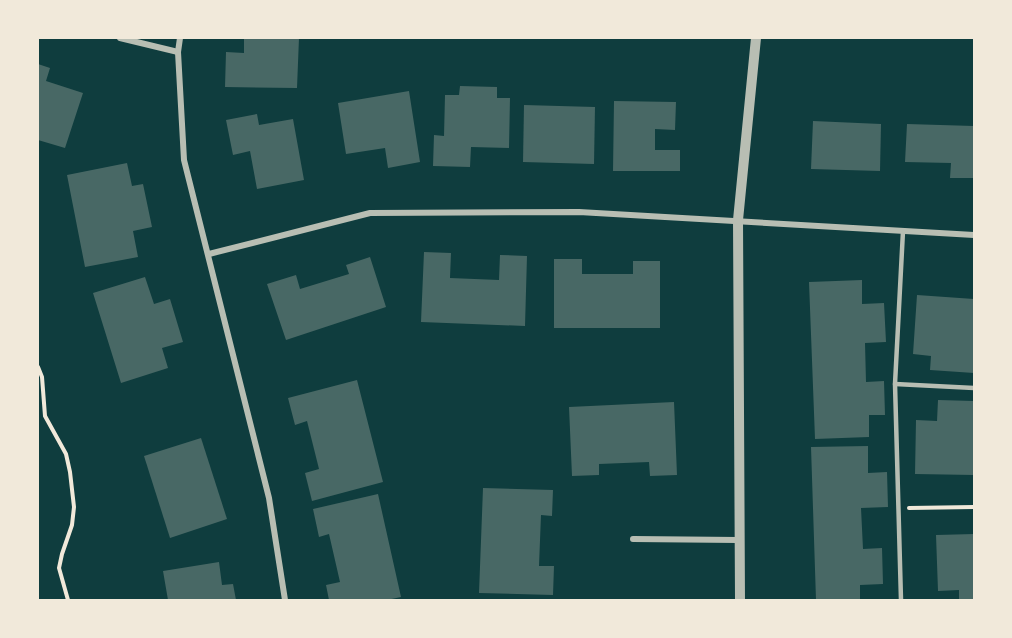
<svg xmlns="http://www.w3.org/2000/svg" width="1012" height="638" font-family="'DejaVu Sans',sans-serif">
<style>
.building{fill:#486865}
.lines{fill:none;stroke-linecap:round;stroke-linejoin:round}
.path{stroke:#f1e9da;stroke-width:4}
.service{stroke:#b8beb3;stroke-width:4.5}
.minor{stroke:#b8beb3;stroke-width:6}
.tertiary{stroke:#b8beb3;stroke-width:10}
</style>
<rect width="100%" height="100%" fill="#0f3d3e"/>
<!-- building -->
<g class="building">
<path d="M244,38H299L297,88L225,87L226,52L244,53Z"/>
<path d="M38,64L50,68L46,81L83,93L65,148L38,140Z"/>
<path d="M460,86L497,87V98H510L509,148L471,147L470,167L433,166L434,135L444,136L445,95H459Z"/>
<path d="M409,91L420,162L388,168L385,148L346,154L338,103Z"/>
<path d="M614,101L676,102L675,130L655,129V150H680V171H613Z"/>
<path d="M524,105L595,107L594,164L523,162Z"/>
<path d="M257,114L259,125L293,119L304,180L257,189L250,151L233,155L226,120Z"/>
<path d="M813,121L881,124L880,171L811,169Z"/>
<path d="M907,124L974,126V178H950L951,163L905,162Z"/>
<path d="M127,163L132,186L143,184L152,227L133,231L138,257L85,267L67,175Z"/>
<path d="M424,252L451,253L450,278L499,280L500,255L527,256L525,326L421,322Z"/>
<path d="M370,257L386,307L286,340L267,284L296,275L300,289L349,274L346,265Z"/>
<path d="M554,259H582V274H633V261H660V328H554Z"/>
<path d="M145,277L154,304L170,299L183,342L162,348L168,368L121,383L93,293Z"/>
<path d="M862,280V304L884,303L886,342L865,343L866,382L884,381L885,415H869V437L815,439L809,282Z"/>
<path d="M917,295L974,299V373L930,370L931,356L913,354Z"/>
<path d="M357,380L383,482L312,501L305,473L319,469L307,421L295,425L288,398Z"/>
<path d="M938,400L974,401V475L915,474L916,420L937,421Z"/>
<path d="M674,402L677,475L650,476L649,462L599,464V475L572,476L569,407Z"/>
<path d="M201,438L227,519L170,538L144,456Z"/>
<path d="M868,446V473L887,472L888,507L861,508L863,549L882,548L883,584L860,585V600H816L811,447Z"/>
<path d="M483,488L553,490L552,516L541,515L539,566H554L553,595L479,593Z"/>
<path d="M378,494L401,597L387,600H329L326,585L340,582L329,534L319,537L313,509Z"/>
<path d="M974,534V600H959V590L938,591L936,535Z"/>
<path d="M219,562L222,585L233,584L236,600H168L163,571Z"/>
</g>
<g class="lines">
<!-- path -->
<g class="path">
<path d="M38,367L42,377L45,416L66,454L70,472L74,507L72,525L62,554L59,568L68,600"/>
<path d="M909,508L974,507"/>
</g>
<!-- service -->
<g class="service">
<path d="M895,384L974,388"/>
<path d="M901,600L895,384L903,231"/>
</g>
<!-- minor -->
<g class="minor">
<path d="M120,38L178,52"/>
<path d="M180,38L178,52L184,160L269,498L285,600"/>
<path d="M209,254L370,213L579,212L974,235"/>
<path d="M633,539L738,540"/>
</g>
<!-- tertiary -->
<path class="tertiary" d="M740,600L738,220L756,38"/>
</g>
<!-- border -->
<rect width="1012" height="638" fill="none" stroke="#f1e9da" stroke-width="78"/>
</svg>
